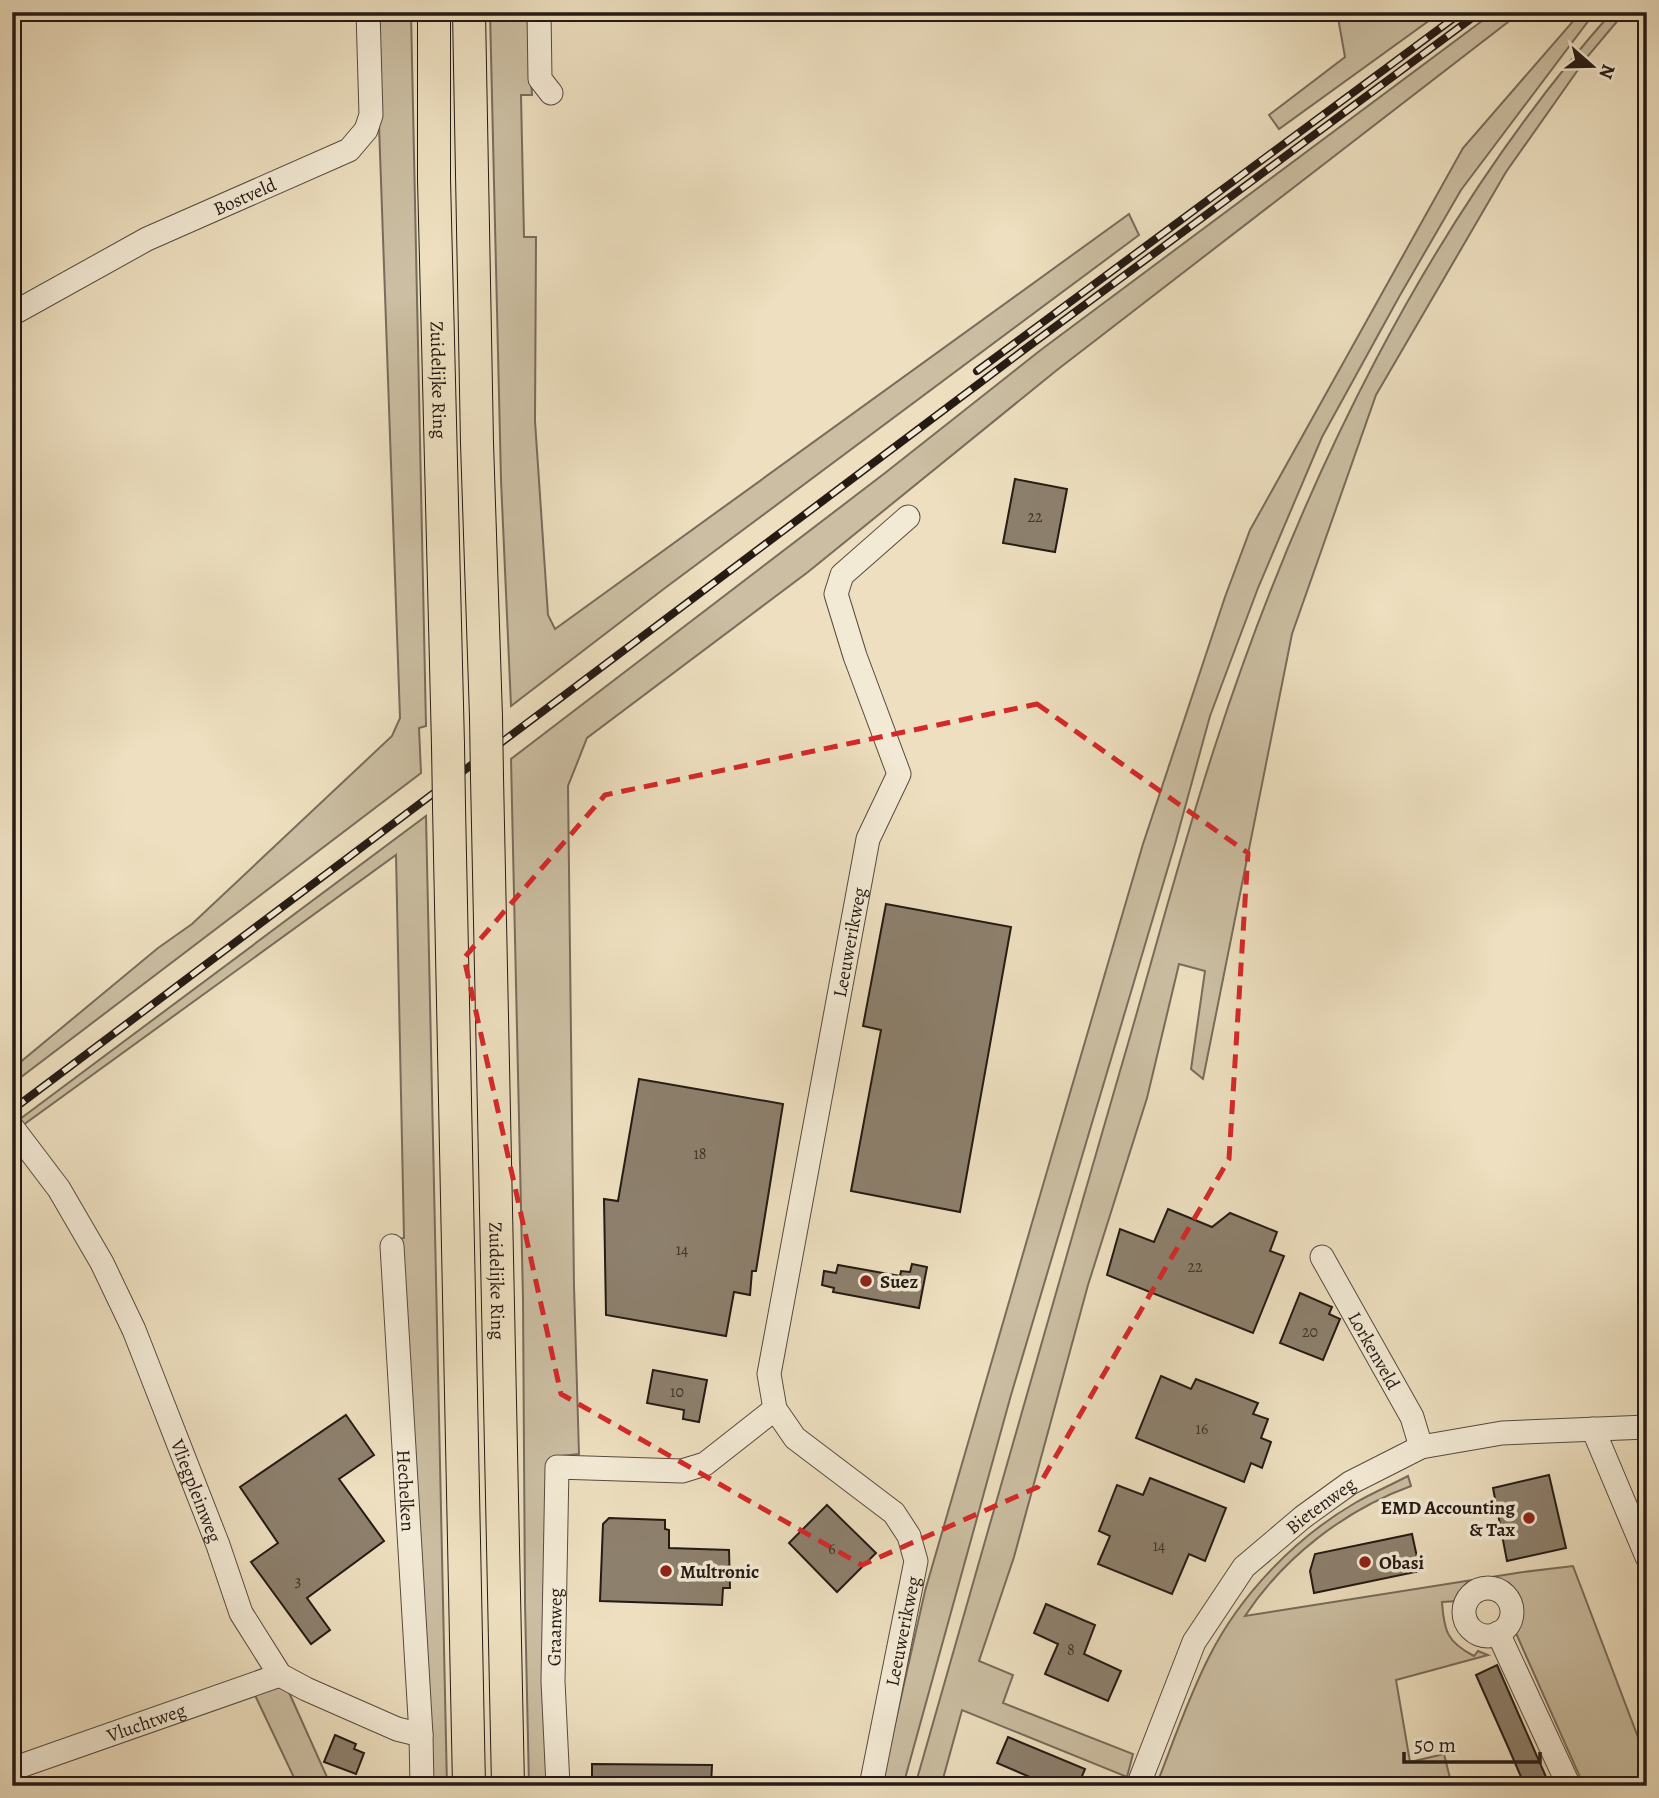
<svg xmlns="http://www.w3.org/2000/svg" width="1659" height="1798" font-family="Alegreya,serif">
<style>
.green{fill:#cbbea2;stroke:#786c5b;stroke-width:2}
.building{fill:#8d806d;stroke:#251a14;stroke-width:2}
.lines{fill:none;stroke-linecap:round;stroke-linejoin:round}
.minor-casing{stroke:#574b3f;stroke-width:25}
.highway-casing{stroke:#251a14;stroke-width:34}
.minor{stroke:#f3ead5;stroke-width:23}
.highway{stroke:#eddfbf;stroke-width:32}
.rail-casing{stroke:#251a14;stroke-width:8}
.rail{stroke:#f3ead5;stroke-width:5;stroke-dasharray:16;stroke-linecap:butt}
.highway-bridge-casing{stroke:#251a14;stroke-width:34;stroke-linecap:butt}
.highway-bridge{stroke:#eddfbf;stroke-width:32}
.marked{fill:none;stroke:#d62828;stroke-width:5;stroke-dasharray:14 9;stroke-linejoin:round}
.poi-dot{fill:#8f2418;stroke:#f3ead5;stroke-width:2.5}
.labels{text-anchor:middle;stroke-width:7;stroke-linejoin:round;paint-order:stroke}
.number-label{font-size:16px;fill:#3f342a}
.street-label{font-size:19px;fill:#251a14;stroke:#f3ead5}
.poi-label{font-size:19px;font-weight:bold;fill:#251a14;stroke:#f3ead5;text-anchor:start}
</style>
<rect width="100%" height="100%" fill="#eddfbf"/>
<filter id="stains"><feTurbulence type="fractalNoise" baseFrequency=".00286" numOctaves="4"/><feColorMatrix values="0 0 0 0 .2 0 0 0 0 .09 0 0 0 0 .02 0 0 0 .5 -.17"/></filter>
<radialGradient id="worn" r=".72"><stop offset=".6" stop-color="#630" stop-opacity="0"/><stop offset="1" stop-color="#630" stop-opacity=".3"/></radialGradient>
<!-- green -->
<g class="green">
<path d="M375,12H411L426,726L419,728L421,773L12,1084V1069L158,948L192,924L392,736L400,718Z"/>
<path d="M490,12H527L532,95H521L524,237H536L535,421L548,615L555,629L1129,214L1139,235L665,588L511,706L501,480Z"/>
<path d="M1337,12H1441L1279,129L1269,115L1345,57Z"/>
<path d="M1494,12H1521L1057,370L808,572L587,738L568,786L574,1286L579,1454L553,1457L545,1688L550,1786H529L525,1603L523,1299L511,759L885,473L1042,349Z"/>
<path d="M1581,12H1595L1461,190L1399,297L1322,437L1258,588L1210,716L1175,844L1011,1395L903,1786H881L925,1591L1043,1185L1143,844L1225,597L1250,530L1463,148Z"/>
<path d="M1612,12H1625L1587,57L1506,172L1376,395L1292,634L1203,1079L1191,1069L1205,971L1179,964L1147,1098L1088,1285L1014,1557L979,1661L1013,1675L1003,1703L1133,1754L1127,1777L962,1710L941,1786H915C983,1547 1051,1309 1120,1071C1152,963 1180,853 1215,746C1300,484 1428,220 1612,12Z"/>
<path d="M426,816L447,1786H427L398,1239L404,1238L396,855L19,1128L16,1122Z"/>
<path d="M1408,1476L1411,1486C1345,1510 1284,1557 1245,1616L1523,1572L1573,1566L1647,1761V1786H1584L1515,1631C1522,1609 1522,1605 1508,1587C1488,1579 1468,1579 1458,1601L1442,1602C1444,1631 1447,1642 1474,1656L1478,1651L1488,1655L1396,1680L1410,1762L1444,1754L1452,1786H1156C1173,1743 1188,1698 1209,1657C1240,1595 1295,1538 1355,1503C1372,1493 1391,1485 1408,1476Z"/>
<path d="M276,1687L287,1688L331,1786H298L253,1691Z"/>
</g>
<!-- building -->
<g class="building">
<path d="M1015,479L1067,489L1055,552L1003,543Z"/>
<path d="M886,904L1011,927L960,1212L851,1191L881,1030L863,1026Z"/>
<path d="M639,1079L783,1104L756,1271H752L750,1295L734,1292L726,1336L606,1315L604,1199L618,1201Z"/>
<path d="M1168,1209L1212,1227L1230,1213L1277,1232L1270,1251L1284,1256L1253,1333L1107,1275L1120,1229L1154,1242Z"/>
<path d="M912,1264L927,1267L919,1308L833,1292L834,1288L822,1285L824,1271L836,1273L838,1265L900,1276L901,1271L910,1272Z"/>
<path d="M1300,1293L1332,1307L1329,1314L1340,1319L1323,1360L1280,1343Z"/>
<path d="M653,1370L707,1380L699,1422L683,1419L684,1410L647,1403Z"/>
<path d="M1161,1376L1191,1389L1196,1379L1258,1403L1253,1414L1268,1419L1261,1438L1271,1442L1262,1468L1251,1463L1244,1482L1136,1438Z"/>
<path d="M346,1415L374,1455L339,1479L384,1541L307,1598L330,1630L311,1644L251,1562L278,1543L240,1487Z"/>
<path d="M1549,1475L1566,1548L1507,1561L1493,1488Z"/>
<path d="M1150,1478L1226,1508L1205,1561L1189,1554L1172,1594L1098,1564L1110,1536L1099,1531L1117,1485L1143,1495Z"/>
<path d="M827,1505L876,1553L837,1592L789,1543Z"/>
<path d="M609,1518L665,1520V1529L669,1530V1548L729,1550L730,1588H723L722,1605L600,1601L603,1524Z"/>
<path d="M1412,1534L1420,1571L1314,1593L1310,1571L1315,1554Z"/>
<path d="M1046,1604L1095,1625L1084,1654L1121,1671L1108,1701L1045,1674L1058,1644L1034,1633Z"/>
<path d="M1497,1665L1521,1720L1550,1786H1525L1509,1749L1476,1675Z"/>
<path d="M335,1735L356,1744L354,1749L364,1753L356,1774L324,1762Z"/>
<path d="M1008,1737L1085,1769L1078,1786H1051L997,1763Z"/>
<path d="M592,1764L712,1765L711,1786H592Z"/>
</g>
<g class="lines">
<defs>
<g id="minor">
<path d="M539,12L540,79L551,93"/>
<path id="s1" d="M12,314L147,239L349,150L366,130L371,115L368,12"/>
<path id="s2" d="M12,1127L59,1189L102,1263L134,1330L218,1545L241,1613L280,1675L306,1689L397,1729L421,1735"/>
<path id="s3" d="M392,1246L421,1735L422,1786"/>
<path id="s4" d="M1322,1257L1412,1417L1421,1447"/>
<path d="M1593,1429L1647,1557"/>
<circle cx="1488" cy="1612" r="24"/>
<path d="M1498,1633L1569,1786"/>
<path id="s5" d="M12,1769L280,1675"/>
<path id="s6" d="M558,1786L553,1681L557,1467L682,1471L705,1464L775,1409"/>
<path id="s7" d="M871,1786L916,1561L909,1536L894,1513L795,1438L775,1409L769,1374L868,839L899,774L855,656L836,594L842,575L908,517"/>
<path id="s8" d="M1138,1786L1194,1642L1244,1567L1303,1517L1350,1483L1421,1447L1502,1433L1647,1427"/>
</g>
<g id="highway">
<path id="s9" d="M434,12V179L448,745"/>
<path d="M469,12L477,443L486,717"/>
<path id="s10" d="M487,777L508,1786"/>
<path d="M449,806L469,1786"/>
</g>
</defs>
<!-- minor casing -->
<use href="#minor" class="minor-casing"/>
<!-- highway casing -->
<use href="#highway" class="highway-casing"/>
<!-- minor -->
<use href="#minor" class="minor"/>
<!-- highway -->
<use href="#highway" class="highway"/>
<defs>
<g id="rail">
<path d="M977,371L1462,12"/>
<path d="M12,1110L1021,352L1480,12"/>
</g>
</defs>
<!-- rail casing -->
<use href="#rail" class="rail-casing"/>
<!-- rail -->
<use href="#rail" class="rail"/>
<defs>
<g id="highway-bridge">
<path d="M486,717L487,777"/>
<path d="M448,745L449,806"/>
</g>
</defs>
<!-- highway-bridge casing -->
<use href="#highway-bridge" class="highway-bridge-casing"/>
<!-- highway-bridge -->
<use href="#highway-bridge" class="highway-bridge"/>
</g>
<!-- marked area -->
<path class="marked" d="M1037,704L1248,853L1229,1159L1038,1487L862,1565L561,1394L464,958L605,795Z"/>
<!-- markers -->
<g class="poi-dot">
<circle cx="866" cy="1281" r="7"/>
<circle cx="1529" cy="1518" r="7"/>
<circle cx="1365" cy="1562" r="7"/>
<circle cx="666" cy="1571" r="7"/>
</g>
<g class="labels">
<!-- number labels -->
<g class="number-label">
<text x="1035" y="522">22</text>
<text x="700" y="1159">18</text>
<text x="682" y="1255">14</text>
<text x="1195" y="1272">22</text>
<text x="1310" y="1337">20</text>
<text x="677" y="1397">10</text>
<text x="1202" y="1434">16</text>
<text x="1159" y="1551">14</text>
<text x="832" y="1554">6</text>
<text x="298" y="1586">3</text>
<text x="1071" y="1655">8</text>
</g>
<!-- street labels -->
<g class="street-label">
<text dy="7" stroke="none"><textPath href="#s1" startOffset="261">Bostveld</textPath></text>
<text dy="7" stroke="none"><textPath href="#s9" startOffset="368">Zuidelijke Ring</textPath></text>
<text dy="7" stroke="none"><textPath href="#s7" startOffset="917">Leeuwerikweg</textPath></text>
<text dy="7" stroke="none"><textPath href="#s10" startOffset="504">Zuidelijke Ring</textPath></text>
<text dy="7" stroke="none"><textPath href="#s4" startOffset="107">Lorkenveld</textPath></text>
<text dy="7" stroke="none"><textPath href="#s2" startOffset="410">Vliegpleinweg</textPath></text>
<text dy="7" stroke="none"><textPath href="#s3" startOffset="245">Hechelken</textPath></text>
<text dy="7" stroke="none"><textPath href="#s8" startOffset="343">Bietenweg</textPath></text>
<text dy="7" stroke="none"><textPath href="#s6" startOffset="159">Graanweg</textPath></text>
<text dy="7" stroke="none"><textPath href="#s7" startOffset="158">Leeuwerikweg</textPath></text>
<text dy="7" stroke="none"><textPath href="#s5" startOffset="142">Vluchtweg</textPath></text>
</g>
<!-- poi labels -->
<g class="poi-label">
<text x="880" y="1288">Suez</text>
<text x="1515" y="1514" text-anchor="end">EMD Accounting<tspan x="1515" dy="22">&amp; Tax</tspan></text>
<text x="1379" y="1569">Obasi</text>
<text x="680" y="1578">Multronic</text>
</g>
</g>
<!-- margin -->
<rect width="1659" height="1798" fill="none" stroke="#eddfbf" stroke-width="42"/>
<rect x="14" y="14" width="1631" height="1770" fill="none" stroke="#251a14" stroke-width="3.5"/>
<rect x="21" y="21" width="1617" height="1756" fill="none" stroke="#251a14" stroke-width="2"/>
<!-- north arrow -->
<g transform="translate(1592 66) rotate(110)" stroke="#f3ead5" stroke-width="5" paint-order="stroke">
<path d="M0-5L12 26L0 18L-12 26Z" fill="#251a14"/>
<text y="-10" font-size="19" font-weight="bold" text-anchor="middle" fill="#251a14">N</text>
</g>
<!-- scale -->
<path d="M1404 1752v10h136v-10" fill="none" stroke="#251a14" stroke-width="3.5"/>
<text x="1414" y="1752" font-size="21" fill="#251a14" stroke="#f3ead5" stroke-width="5" paint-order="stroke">50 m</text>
<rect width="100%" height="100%" filter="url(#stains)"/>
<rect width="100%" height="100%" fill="url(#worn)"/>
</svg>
